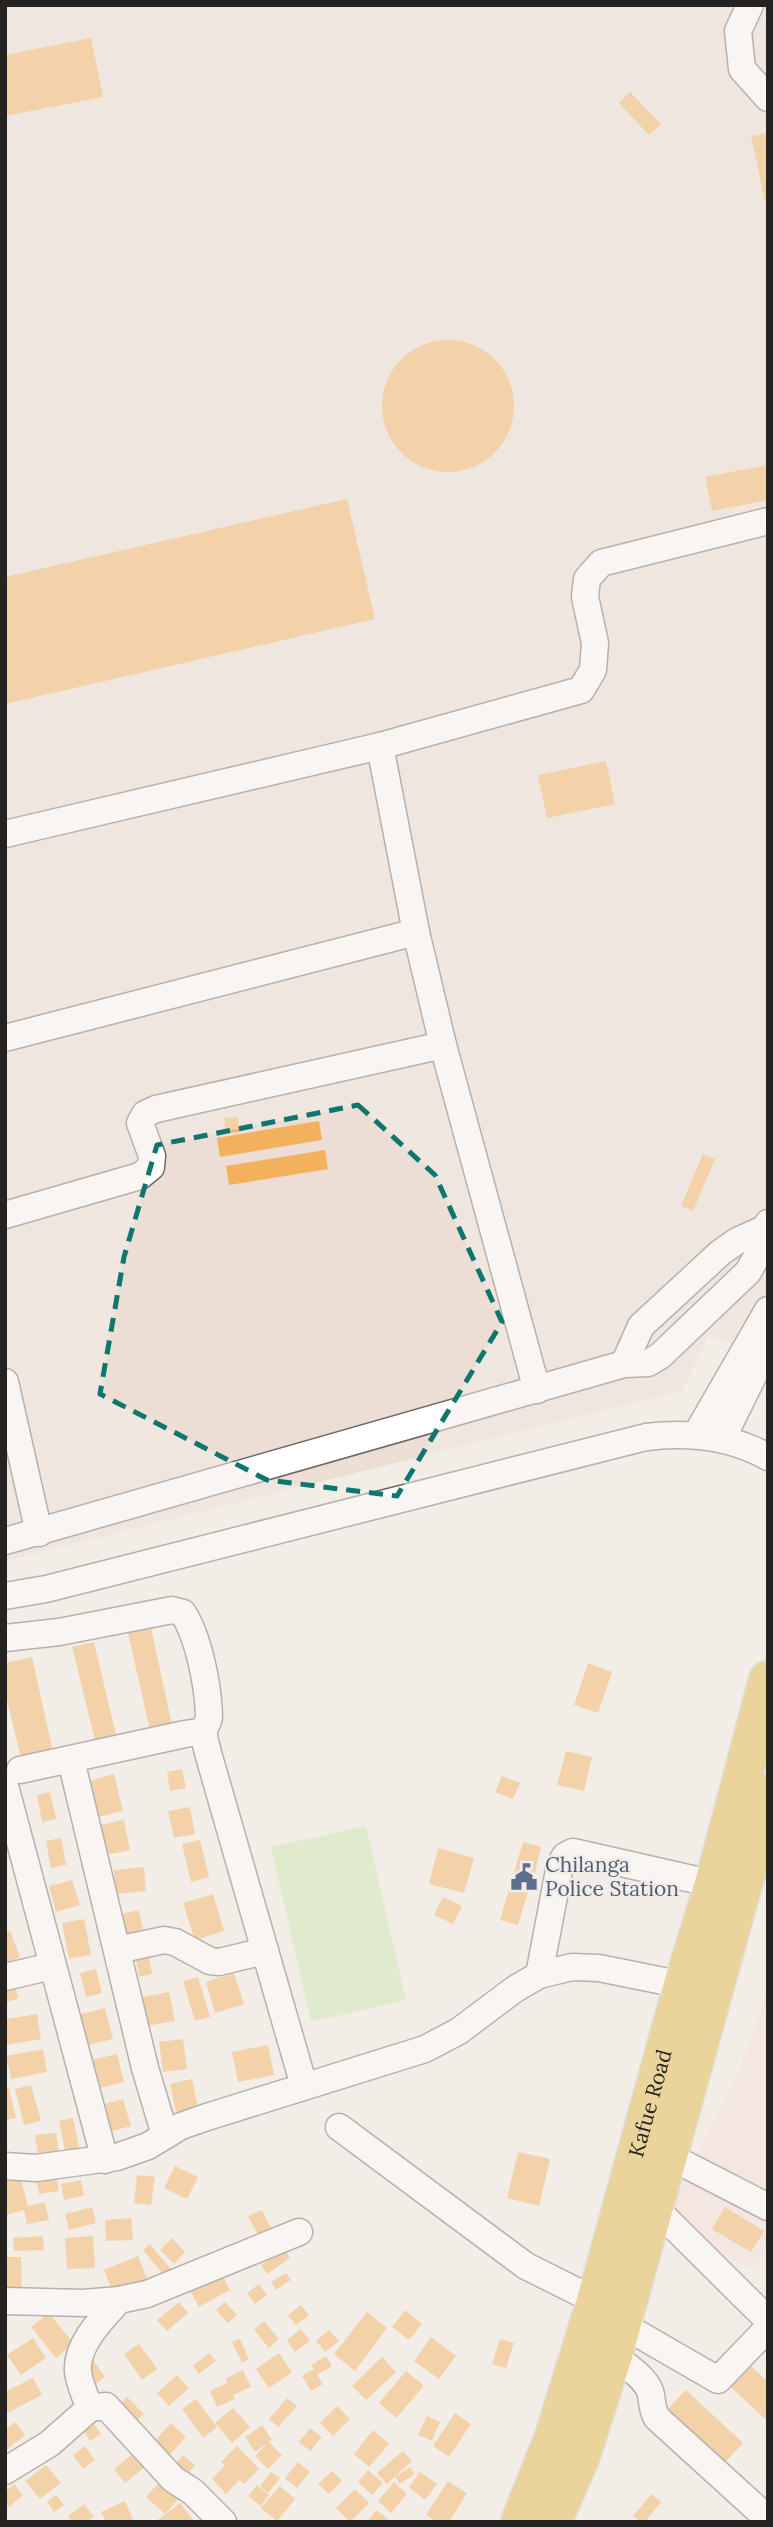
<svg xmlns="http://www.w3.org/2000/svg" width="773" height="2527" font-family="Lora,serif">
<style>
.commercial{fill:#f7ddd8}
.built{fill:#ecded5}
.green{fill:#c8e8ac}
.building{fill:#f3b15d}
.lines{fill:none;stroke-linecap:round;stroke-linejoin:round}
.minor-casing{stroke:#6e6864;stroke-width:29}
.highway-casing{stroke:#cbcaca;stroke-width:41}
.minor{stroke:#fff;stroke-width:26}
.highway{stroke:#dfb741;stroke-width:38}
.marked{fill:none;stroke:#0f766e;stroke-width:5;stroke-dasharray:14 9;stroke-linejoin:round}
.labels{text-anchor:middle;stroke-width:5;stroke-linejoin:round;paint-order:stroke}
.service-label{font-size:21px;fill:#4e5e75;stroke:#f3ede8;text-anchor:start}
.street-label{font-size:21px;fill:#252321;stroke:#f3ede8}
</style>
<rect width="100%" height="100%" fill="#f3ede8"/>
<!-- commercial -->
<path class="commercial" d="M768,1988V2248L752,2270L664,2220L740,2071Z"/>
<!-- built -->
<path class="built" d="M5,5H768V1355L708,1336L682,1391L5,1561Z"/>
<!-- green -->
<path class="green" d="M366,1826L406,2000L311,2022L271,1847Z"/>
<!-- building -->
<g class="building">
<path d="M91,38L103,97L5,116V55Z"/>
<path d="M630,92L661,124L649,135L619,103Z"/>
<path d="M768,133V211H767L751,136Z"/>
<circle cx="448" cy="406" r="66"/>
<path d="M768,465V500L712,511L705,477Z"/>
<path d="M347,499L375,619L5,704V577Z"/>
<path d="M606,761L615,804L547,818L538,775Z"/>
<path d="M238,1117L239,1132L226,1133L224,1118Z"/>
<path d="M319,1121L322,1140L220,1157L217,1138Z"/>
<path d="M325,1150L328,1169L229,1185L226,1166Z"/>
<path d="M703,1154L715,1159L693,1211L681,1206Z"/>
<path d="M151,1628L172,1725L150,1730L128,1633Z"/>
<path d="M94,1642L117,1739L96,1744L72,1647Z"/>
<path d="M32,1657L53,1752L21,1759L5,1691V1663Z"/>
<path d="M588,1663L612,1672L598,1713L574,1705Z"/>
<path d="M566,1751L592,1757L584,1791L557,1785Z"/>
<path d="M182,1769L186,1788L170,1791L167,1772Z"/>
<path d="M114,1774L123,1811L98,1817L89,1781Z"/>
<path d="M502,1776L520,1783L513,1799L495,1792Z"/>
<path d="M50,1792L56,1819L42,1822L37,1795Z"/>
<path d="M190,1807L195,1834L174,1838L168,1811Z"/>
<path d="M124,1820L130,1850L106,1855L100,1825Z"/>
<path d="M61,1838L66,1865L51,1868L46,1841Z"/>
<path d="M200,1840L209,1877L191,1882L182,1844Z"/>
<path d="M523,1842L541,1847L531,1890L529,1889L518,1925L500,1920Z"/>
<path d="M438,1848L474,1858L464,1893L429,1884Z"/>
<path d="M144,1867L146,1891L116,1894L114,1870Z"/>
<path d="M72,1880L80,1905L56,1912L49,1886Z"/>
<path d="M213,1894L224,1931L195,1940L183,1903Z"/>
<path d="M443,1897L462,1906L453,1924L434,1915Z"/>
<path d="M139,1910L144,1935L126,1939L121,1914Z"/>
<path d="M84,1919L91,1955L69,1959L62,1923Z"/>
<path d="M10,1931L20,1957L5,1963V1933Z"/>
<path d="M149,1956L152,1974L139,1977L136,1959Z"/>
<path d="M96,1969L102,1993L86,1997L80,1973Z"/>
<path d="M234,1973L244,2004L215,2013L206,1982Z"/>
<path d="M198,1977L210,2017L195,2021L183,1981Z"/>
<path d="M11,1978L19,1998L5,2003V1981Z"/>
<path d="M169,1992L175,2021L146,2026L141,1997Z"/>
<path d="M105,2008L113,2039L88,2045L80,2014Z"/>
<path d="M37,2014L41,2039L5,2045V2019Z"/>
<path d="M183,2039L187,2069L163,2072L159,2042Z"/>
<path d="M268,2045L274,2075L238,2082L232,2052Z"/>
<path d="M43,2049L47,2072L11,2079L6,2056Z"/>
<path d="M117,2054L124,2082L99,2088L92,2060Z"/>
<path d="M192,2079L198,2107L176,2112L170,2084Z"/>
<path d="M31,2085L41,2121L24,2125L15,2089Z"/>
<path d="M9,2088L16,2118L5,2120V2089Z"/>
<path d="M123,2099L131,2126L109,2132L101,2105Z"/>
<path d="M73,2118L80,2153L66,2155L59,2121Z"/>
<path d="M56,2133L60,2159L39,2162L35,2135Z"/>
<path d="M518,2152L550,2159L539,2206L507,2198Z"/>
<path d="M175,2166L198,2177L187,2199L164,2188Z"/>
<path d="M56,2174L59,2191L39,2194L36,2177Z"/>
<path d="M137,2175L155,2177L151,2205L134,2203Z"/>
<path d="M20,2176L28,2206L45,2202L49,2220L27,2224L24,2210L6,2215L5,2180Z"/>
<path d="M81,2180L84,2196L64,2200L61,2184Z"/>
<path d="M92,2207L96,2223L69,2230L65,2214Z"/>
<path d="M725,2207L764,2231L751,2252L712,2229Z"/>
<path d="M262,2210L273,2232L260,2239L248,2216Z"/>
<path d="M131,2218L133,2240L106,2241L105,2220Z"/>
<path d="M43,2236L44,2250L14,2251L13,2238Z"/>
<path d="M93,2236L95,2268L67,2269L65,2238Z"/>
<path d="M172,2238L185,2252L174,2264L160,2250Z"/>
<path d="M150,2244L174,2273L167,2279L143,2250Z"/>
<path d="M284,2249L290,2258L267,2274L261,2265Z"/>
<path d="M138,2256L147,2279L113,2293L104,2270Z"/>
<path d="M5,2257H21L22,2294H5Z"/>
<path d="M219,2270L230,2290L199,2307L188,2286Z"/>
<path d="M286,2273L291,2280L276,2290L271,2282Z"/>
<path d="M259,2284L267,2295L255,2304L247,2293Z"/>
<path d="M179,2302L188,2313L167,2331L157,2320Z"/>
<path d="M225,2302L237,2315L228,2323L216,2310Z"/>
<path d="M301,2305L309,2315L296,2325L288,2315Z"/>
<path d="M405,2310L422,2324L409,2340L392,2327Z"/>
<path d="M367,2312L387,2328L355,2371L334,2354Z"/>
<path d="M49,2313L74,2344L56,2358L31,2327Z"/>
<path d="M264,2321L279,2339L269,2348L254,2330Z"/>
<path d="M301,2329L310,2341L295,2352L287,2340Z"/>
<path d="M329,2330L339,2341L325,2352L316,2341Z"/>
<path d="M431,2337L456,2356L439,2379L414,2361Z"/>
<path d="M33,2338L46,2358L21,2375L7,2355Z"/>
<path d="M240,2339L249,2359L242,2363L232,2342Z"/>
<path d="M500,2339L514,2343L506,2368L492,2364Z"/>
<path d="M139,2344L157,2369L142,2380L124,2354Z"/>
<path d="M209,2353L216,2361L199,2374L193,2366Z"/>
<path d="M279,2353L292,2372L269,2388L256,2369Z"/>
<path d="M738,2354L768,2382V2417L765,2419L718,2375Z"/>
<path d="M326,2356L332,2366L317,2375L323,2384L311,2391L302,2376L314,2369L311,2365Z"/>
<path d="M91,2357L105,2377L93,2386L79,2366Z"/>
<path d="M382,2357L396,2372L366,2400L352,2386Z"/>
<path d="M243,2370L251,2387L233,2395L235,2399L217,2407L210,2391L227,2383L225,2379Z"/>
<path d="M406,2371L424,2386L396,2418L379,2403Z"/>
<path d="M177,2375L189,2388L169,2406L157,2393Z"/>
<path d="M33,2378L42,2395L5,2414V2392Z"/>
<path d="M686,2390L743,2443L722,2466L665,2412Z"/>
<path d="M127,2397L144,2414L132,2425L116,2408Z"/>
<path d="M287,2398L297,2406L278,2427L269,2419Z"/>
<path d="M196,2399L217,2427L203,2438L182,2409Z"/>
<path d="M337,2406L350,2419L333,2436L320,2423Z"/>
<path d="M233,2408L250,2427L232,2443L215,2423Z"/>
<path d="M455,2413L471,2424L449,2457L433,2446Z"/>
<path d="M427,2416L440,2422L432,2441L418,2435Z"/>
<path d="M90,2418L101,2434L90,2441L80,2424Z"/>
<path d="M15,2422L25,2435L5,2451V2430Z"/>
<path d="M171,2423L186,2437L164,2461L149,2447Z"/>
<path d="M262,2425L272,2440L269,2442L282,2455L268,2469L255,2456L267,2444L255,2452L245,2437Z"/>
<path d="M310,2428L322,2437L310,2451L299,2442Z"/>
<path d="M373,2430L389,2444L369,2467L354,2454Z"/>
<path d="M85,2446L95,2460L83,2469L73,2455Z"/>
<path d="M237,2446L259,2469L244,2484L239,2480L226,2494L212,2479L225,2465L221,2462Z"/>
<path d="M403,2451L412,2461L387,2484L377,2473Z"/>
<path d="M134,2453L145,2467L125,2483L114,2469Z"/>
<path d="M183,2455L195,2465L184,2479L172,2468Z"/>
<path d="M298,2462L310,2472L297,2488L285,2478Z"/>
<path d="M46,2465L61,2483L40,2499L25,2481Z"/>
<path d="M410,2467L415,2474L400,2484L395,2477Z"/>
<path d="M368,2470L383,2483L372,2495L358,2482Z"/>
<path d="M332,2471L342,2481L329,2494L318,2484Z"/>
<path d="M271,2472L280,2478L268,2493L260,2486Z"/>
<path d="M420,2472L437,2484L425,2500L409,2487Z"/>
<path d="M161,2480L180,2497L165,2514L146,2497Z"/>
<path d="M448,2481L467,2493L449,2522H437L426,2515Z"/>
<path d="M394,2482L407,2494L391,2513L378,2501Z"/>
<path d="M14,2484L23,2495L9,2507L5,2503V2492Z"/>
<path d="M257,2485L269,2495L261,2506L248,2496Z"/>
<path d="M280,2486L295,2499L277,2521L261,2508Z"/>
<path d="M355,2489L369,2503L350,2522L336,2508Z"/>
<path d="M651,2494L661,2502L645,2522H641L633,2516Z"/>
<path d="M56,2495L64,2505L54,2512L47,2502Z"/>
<path d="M125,2501L134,2522H106L101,2512Z"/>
<path d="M180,2503L193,2520L190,2522H155Z"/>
<path d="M84,2504L94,2517L89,2520L91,2522H72L68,2516Z"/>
<path d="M376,2510L389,2520L388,2522H367Z"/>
</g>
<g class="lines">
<defs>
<g id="minor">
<path d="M750,5L738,31L742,69L768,98"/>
<path d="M5,834L380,746"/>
<path d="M5,1038L416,932"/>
<path d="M5,1215L140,1176L151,1167L152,1156L140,1123L145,1114L156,1109L443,1045"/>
<path d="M624,1364L641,1326L720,1253L737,1241L766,1228"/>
<path d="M5,1382L39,1533"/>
<path d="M537,1390L443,1045L416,932L380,746L581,690L593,670L595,643L585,597L587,579L601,563L768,521"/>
<path d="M696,1435L768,1310"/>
<path d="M722,1439L768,1346"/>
<path d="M5,1541L624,1364L648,1363L660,1356L748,1272L756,1258L768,1223"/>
<path d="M5,1596L46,1589L646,1437C688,1432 730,1436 768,1457"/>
<path d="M5,1638L59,1632L172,1610L183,1613C199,1638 208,1686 209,1715C209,1723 205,1725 204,1731C203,1737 207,1747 208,1753L304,2086"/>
<path d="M71,1760L145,2068L165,2135"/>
<path d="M20,1770L185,1734L204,1731"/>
<path d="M5,1786L105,2160"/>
<path d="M117,1950L164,1940L175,1942L210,1961L219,1962L265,1951"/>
<path d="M539,1975L560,1865L565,1856L573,1852L714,1884"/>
<path d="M5,1977L52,1966"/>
<path d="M339,2127L526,2266L596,2301"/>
<path d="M667,2155L768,2207"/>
<path d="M5,2166L36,2168L117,2157L148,2146L181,2126L207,2117L425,2049L459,2031L515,1989L539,1975L572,1967L599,1968L683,1985"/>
<path d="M653,2206L768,2320"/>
<path d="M5,2301L83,2303L119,2300L147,2294L299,2232"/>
<path d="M621,2324L718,2380L768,2328"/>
<path d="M613,2355C625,2365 644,2376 650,2391C653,2401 651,2408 657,2418L768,2519"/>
<path d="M90,2408C85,2396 79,2383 78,2371C76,2344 103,2318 119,2300"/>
<path d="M5,2471L49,2444L90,2408L106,2406L173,2479L193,2492L223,2522"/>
</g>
<g id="highway">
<path id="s1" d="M520,2522L554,2437L596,2301L683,1985L714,1884L768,1680"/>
<path d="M552,2522L580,2458L613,2355L768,1793"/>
</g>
</defs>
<!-- minor casing -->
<use href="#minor" class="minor-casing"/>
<!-- highway casing -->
<use href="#highway" class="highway-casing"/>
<!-- minor -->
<use href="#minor" class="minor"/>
<!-- highway -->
<use href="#highway" class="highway"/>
</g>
<!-- marked area -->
<path d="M0 0H773V2527H0ZM358,1105L435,1175L502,1322L397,1496L267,1480L100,1394L124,1257L157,1145Z" fill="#f3ede8" fill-opacity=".55" fill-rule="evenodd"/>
<path class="marked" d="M358,1105L435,1175L502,1322L397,1496L267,1480L100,1394L124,1257L157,1145Z"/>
<!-- icons -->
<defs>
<symbol id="civic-bare" viewBox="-9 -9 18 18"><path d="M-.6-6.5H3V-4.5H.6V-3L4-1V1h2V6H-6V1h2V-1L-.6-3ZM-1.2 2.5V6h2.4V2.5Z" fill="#5c6f8a" stroke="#f3ede8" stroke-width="2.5" paint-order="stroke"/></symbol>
</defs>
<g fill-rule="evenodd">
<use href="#civic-bare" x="505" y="1858" width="38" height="38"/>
</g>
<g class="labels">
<!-- service labels -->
<g class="service-label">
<text x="545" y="1872">Chilanga<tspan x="545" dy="24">Police Station</tspan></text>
</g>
<!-- street labels -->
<g class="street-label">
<text dy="7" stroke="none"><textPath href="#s1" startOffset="439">Kafue Road</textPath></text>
</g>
</g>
<!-- border -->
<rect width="773" height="2527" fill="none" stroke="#252321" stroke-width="14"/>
</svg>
